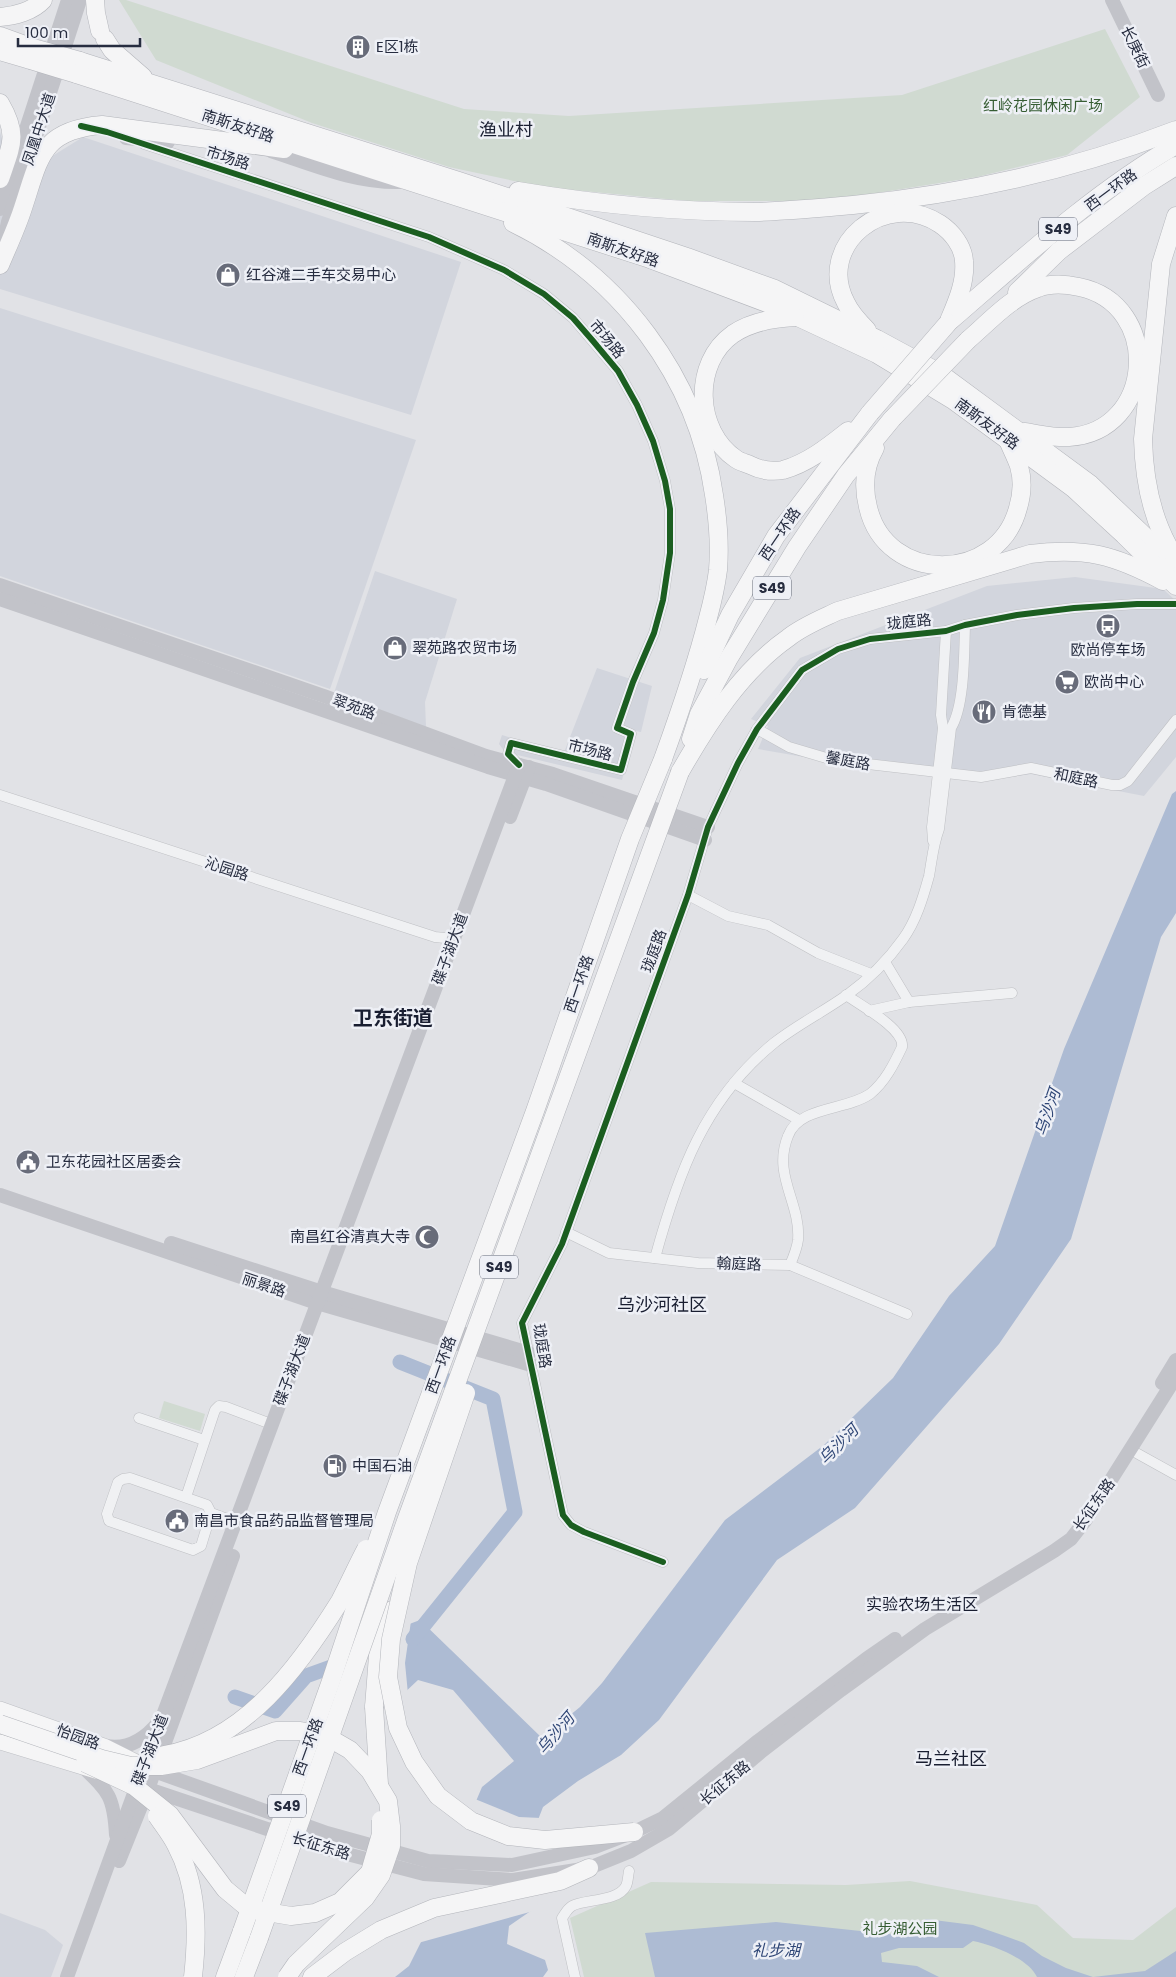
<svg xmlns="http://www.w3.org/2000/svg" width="1176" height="1977" font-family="Poppins,'Noto Sans SC',sans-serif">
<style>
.built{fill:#d2d5dd}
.green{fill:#d0dad1}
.water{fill:#adbbd3}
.pier{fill:#e1e2e6}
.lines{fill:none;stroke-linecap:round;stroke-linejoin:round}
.river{stroke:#adbbd3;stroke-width:15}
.street-casing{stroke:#bfc0c4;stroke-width:11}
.primary-casing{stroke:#bdbfc4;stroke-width:16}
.highway-casing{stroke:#b3b5bb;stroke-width:19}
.street{stroke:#f0f1f3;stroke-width:10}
.secondary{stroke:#c2c3c9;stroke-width:14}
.primary{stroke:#f5f5f6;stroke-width:15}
.highway{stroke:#f5f5f6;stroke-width:18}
.highway-bridge-casing{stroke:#b3b5bb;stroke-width:19;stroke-linecap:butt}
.highway-bridge{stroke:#f5f5f6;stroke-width:18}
.cycleway-casing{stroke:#eef0f6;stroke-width:9}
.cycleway{stroke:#1b5e20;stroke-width:6}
.labels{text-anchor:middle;stroke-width:5;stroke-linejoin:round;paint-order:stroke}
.shield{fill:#eef0f6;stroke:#636877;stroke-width:1}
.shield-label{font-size:14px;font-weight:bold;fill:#272d40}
.poi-label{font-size:15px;fill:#272d40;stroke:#eef0f6;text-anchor:start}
.street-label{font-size:15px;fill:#272d40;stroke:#eef0f6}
.park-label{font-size:15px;fill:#365d33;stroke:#eef0f6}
.water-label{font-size:16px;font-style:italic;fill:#2f4676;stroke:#eef0f6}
.neighbourhood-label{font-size:16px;fill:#191e31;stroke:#eef0f6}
.quarter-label{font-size:18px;fill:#191e31;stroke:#eef0f6}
.district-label{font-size:20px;font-weight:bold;fill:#191e31;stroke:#eef0f6}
</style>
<rect width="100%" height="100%" fill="#e1e2e6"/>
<!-- built -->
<g class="built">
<path d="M0,132L3,142L54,155L83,137L461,262L411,415L0,289Z"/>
<path d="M0,308L416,440L330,689L0,576Z"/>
<path d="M375,571L457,599L425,702L426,727L334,693Z"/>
<path d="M1075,577L1163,589L1176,601V757L1144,796L1031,774L985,781L827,761L758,749L768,726L751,719L800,658L987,586Z"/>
<path d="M597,668L652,686L641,732L636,731L622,780L505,752L499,744L502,735L563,755Z"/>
<path d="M0,1913L45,1930L63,1945L51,1977H0Z"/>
</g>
<!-- green -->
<g class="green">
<path d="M119,0H126L464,109L569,116L902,95L1105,29L1140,97L1067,155L977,177L827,201H687L542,187L449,167L312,123L156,60Z"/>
<path d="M164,1401L205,1414L200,1431L159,1418Z"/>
<path d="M910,1881L1037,1905L1073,1938L1133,1940L1176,1907V1977H584L570,1918L651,1882L846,1885Z"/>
</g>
<!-- water -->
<g class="water">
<path d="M1176,791V913L1161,937L1071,1239L999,1344L855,1508L777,1560L659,1720L621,1755L578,1781L543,1807L536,1825L535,1908L509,1926L507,1944L545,1960L548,1970L543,1977H395L409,1966L423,1938L460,1839L482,1787L514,1761L453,1690L418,1680L385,1711L330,1654L420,1620L542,1738L580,1707L602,1683L725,1520L824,1445L893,1378L949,1296L995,1246L1064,1049L1172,794Z"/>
<path d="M926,1919L973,1925L1005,1936L1024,1943L1042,1956L1066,1968L1093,1977L1145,1971L1176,1951V1977H1037C1028,1958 992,1945 973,1941L963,1948H899L881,1953L882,1962L917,1966L939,1977H655L645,1933L776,1922L898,1935Z"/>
</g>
<!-- pier -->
<g class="pier">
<path d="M411,1621L405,1663L408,1694L385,1714L327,1653Z"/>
<path d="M475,1799L519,1817L541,1818L538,1825L537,1910L418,1943L429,1917L438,1882Z"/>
</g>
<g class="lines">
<!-- river -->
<g class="river">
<path d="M400,1362L493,1399L515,1512L413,1639"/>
<path d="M235,1697L275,1711L306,1676L345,1662"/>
</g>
<defs>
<g id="street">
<path d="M144,144L429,237L504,270L544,294L573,318L618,371L637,405L653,441L665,481L670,509V553L663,600L654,633L633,682L617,728L631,734L621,770L511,743L508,754L518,764"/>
<path d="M757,729L789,747L833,760L981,777L1031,768L1112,785H1120L1128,781L1176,720"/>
<path d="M0,795L435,937L454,939"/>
<path d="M933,841L932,827L943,728L941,715L946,631"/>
<path d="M688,895L728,916L768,925L818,953L871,974"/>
<path d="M885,962L909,1002"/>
<path d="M869,1011L909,1002L1012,993"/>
<path d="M734,1083L799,1120"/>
<path d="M566,1232L609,1253L698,1263L790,1265L907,1314"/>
<path d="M655,1258C678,1174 704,1100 774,1043C797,1025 823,1012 847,995C868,980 888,960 903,939C916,921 923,898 929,876C932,860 933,845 939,829L951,728C965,705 964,652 965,625"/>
<path d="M790,1265C793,1258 797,1248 798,1240C801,1203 772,1175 788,1136C799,1106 845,1111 870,1094C885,1082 894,1064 902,1047C905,1029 860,1005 846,995"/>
<path d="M139,1418L204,1440"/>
<path d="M1131,1450L1176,1475"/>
<path d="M186,1497L215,1410L219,1406L226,1407L271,1424"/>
<path d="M211,1513L207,1505L130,1478L123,1479L118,1482L107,1514L109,1521L193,1550L201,1546L211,1513L235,1522"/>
<path d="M663,1562L584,1532L571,1525L563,1515L522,1323L562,1244L688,895L708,827L738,763L757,729L802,670L838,649L870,639L946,631L965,625L1017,615L1074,608L1137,604H1176"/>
<path d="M575,1977L562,1918C565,1914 567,1909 572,1906C584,1899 618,1902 626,1886C628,1882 628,1876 629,1871"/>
</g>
<g id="primary">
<path d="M0,1709L104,1746L140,1764"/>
<path d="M0,1742L96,1771"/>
</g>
<g id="highway">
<path d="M95,0L96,13L100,31"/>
<path d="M0,17C15,16 33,11 43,0"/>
<path d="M0,36L33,48"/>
<path d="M105,39L112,50L143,77"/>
<path d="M0,51L30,60"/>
<path d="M80,61L459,181L687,257L775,289L877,339L938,372L1090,484L1176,566"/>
<path d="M76,74L650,259L772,305L877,354L953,400L1073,488L1124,535L1176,586"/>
<path d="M0,103C19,135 11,146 0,179"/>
<path d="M518,191C596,204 675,212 755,212C787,211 820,208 853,205C963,194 1073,170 1176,130"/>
<path d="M513,223C620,275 697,377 714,495C718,520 720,545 718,570C716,586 712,603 708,618C696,666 680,712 663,759"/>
<path d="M0,265C8,246 17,227 23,208C40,157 41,130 102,125L284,149"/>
<path d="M1017,292L1059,251L1144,186L1176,166"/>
<path d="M795,317C773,318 751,322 733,334C692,363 695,431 736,459C740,462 746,463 750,465C760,470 772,472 783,470C808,463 829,446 848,431"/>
<path d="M950,321C1022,259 1093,193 1176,145"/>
<path d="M867,330C859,322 851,314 846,303C815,245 886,188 940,224C952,232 963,246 964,261C966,283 956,304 948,323"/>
<path d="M968,340C989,322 1011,297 1038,288C1051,283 1065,284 1079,287C1163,304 1155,432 1069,437C1054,438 1039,434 1024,432"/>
<path d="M875,448C864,467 863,487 868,507C886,585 998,584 1018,508C1022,495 1023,480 1019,466C1016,457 1011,448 1007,438"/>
<path d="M1176,559C1152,523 1144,481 1143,439L1161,264L1176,216"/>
<path d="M704,670L730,615L776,536L870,413"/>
<path d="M691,739L699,714L729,658L797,547L846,475L892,419"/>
<path d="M680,772C708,723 741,671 788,638C803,626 821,619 838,611L1030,554C1085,547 1115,555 1163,581"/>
<path d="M374,1707L379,1643L392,1610"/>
<path d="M225,1977L242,1931"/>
<path d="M244,1977L259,1938"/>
<path d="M312,1977L345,1952L381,1930L434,1908L560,1881L589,1868"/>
</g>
</defs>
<!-- street casing -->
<use href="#street" class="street-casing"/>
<!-- primary casing -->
<use href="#primary" class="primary-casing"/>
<!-- highway casing -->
<use href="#highway" class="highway-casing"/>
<!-- street -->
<use href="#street" class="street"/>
<!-- secondary -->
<g class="secondary">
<path d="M1112,0L1158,95"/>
<path d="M126,138L168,142"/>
<path d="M271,151C314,165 355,183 400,182"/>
<path d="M0,209L68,0"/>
<path d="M3,245L8,222L80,0"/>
<path d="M0,585L324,696L486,756L553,774L708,827"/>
<path d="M0,599L488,767L546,784L705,840"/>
<path d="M510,817L529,767"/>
<path d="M0,1195L317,1303L531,1365"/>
<path d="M171,1243L322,1292L529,1353"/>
<path d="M1162,1383L1176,1360"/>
<path d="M106,1746C128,1750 145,1739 158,1723"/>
<path d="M83,1767C109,1792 114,1797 116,1835"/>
<path d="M154,1771L327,1833L428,1861L512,1865L595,1847L634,1832L663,1818L758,1741L866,1659L895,1639"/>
<path d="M148,1789L324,1848L424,1874L513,1880L589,1868L631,1851L669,1829L762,1751L841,1690L925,1629L1054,1551L1071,1539L1085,1521L1176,1377"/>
<path d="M119,1861L148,1789L233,1556"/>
<path d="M67,1977L144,1766L519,765"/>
</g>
<!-- primary -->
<use href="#primary" class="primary"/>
<!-- highway -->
<use href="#highway" class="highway"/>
<defs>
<g id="highway-bridge">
<path d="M33,48L80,61"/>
<path d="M30,60L76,74"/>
<path d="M870,413L948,323"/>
<path d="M892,419L968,340"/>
<path d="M466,1393L408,1563L391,1639L388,1677L398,1728L414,1762L438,1796L471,1821L508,1836L545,1840L634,1832"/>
<path d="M374,1707L379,1784"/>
<path d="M0,1724L102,1759L131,1766H161L197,1760L276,1731H299L324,1735L350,1750L370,1771L388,1801L391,1826V1846L381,1875L365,1898L296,1964L287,1977"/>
<path d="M164,1755C245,1741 299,1667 340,1601C349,1584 357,1566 366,1549"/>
<path d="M85,1763L134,1786L170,1815L225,1889L249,1909L291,1916L315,1913L340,1902L370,1872L381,1834V1820"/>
<path d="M157,1816C163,1825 171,1835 176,1845C198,1886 198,1932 193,1977"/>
<path d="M242,1931L331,1681L387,1512L535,1111L630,839L663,759"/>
<path d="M259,1938L406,1521L680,772"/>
</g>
</defs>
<!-- highway-bridge casing -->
<use href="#highway-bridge" class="highway-bridge-casing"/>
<!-- highway-bridge -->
<use href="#highway-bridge" class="highway-bridge"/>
<defs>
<g id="cycleway">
<path d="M81,126L107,132L429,237L504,270L544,294L573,318L593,341L618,371L637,405L653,441L665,481L670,509V553L663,600L654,633L633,682L617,728L631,734L621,770L511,743L508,754L519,765"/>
<path d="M663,1562L584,1532L571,1525L563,1515L522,1323L562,1244L688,895L708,827L738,763L757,729L802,670L838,649L870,639L946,631L965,625L1017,615L1074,608L1137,604H1176"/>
</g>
</defs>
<!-- cycleway casing -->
<use href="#cycleway" class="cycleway-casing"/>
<!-- cycleway -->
<use href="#cycleway" class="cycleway"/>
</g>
<!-- icons -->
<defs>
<symbol id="building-disc" viewBox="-11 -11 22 22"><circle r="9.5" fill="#686c7a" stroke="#eef0f6"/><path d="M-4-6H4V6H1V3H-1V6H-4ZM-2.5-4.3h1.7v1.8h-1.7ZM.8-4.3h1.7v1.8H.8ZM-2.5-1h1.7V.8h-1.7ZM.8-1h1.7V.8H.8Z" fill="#fff"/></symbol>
<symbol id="shop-disc" viewBox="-11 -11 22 22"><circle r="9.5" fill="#686c7a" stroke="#eef0f6"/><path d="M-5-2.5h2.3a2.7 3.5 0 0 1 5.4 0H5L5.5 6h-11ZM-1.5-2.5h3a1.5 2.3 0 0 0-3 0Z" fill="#fff"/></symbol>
<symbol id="bus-disc" viewBox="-11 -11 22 22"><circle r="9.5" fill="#686c7a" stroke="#eef0f6"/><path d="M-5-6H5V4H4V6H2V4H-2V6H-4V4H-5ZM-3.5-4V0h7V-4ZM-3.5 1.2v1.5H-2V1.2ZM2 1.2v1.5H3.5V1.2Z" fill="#fff"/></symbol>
<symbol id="supermarket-disc" viewBox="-11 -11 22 22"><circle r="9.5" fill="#686c7a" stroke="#eef0f6"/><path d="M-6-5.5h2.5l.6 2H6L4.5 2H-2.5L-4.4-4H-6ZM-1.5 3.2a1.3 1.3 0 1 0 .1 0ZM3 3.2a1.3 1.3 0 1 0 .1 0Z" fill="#fff"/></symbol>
<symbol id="restaurant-disc" viewBox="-11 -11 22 22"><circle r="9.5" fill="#686c7a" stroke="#eef0f6"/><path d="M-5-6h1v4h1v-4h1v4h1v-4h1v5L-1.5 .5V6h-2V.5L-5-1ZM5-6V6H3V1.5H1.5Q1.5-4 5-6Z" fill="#fff"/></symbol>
<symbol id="civic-disc" viewBox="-11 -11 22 22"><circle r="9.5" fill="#686c7a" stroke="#eef0f6"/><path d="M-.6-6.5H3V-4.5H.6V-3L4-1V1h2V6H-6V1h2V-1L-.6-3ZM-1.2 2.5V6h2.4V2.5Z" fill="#fff"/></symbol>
<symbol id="mosque-disc" viewBox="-11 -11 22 22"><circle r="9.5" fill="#686c7a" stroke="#eef0f6"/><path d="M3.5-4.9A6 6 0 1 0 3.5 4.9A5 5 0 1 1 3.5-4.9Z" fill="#fff"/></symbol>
<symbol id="fuel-disc" viewBox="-11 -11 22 22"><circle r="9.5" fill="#686c7a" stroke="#eef0f6"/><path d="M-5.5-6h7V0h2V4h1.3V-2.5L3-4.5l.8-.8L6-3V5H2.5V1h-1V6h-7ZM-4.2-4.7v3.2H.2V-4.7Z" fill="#fff"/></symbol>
</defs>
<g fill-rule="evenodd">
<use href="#building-disc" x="344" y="33" width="28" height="28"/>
<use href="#shop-disc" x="214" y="261" width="28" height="28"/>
<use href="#bus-disc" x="1094" y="612" width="28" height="28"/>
<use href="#shop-disc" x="381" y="634" width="28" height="28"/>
<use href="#supermarket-disc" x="1053" y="668" width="28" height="28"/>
<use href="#restaurant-disc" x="970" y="698" width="28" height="28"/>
<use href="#civic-disc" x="14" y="1148" width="28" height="28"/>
<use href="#mosque-disc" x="413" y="1223" width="28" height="28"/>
<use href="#fuel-disc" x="321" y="1452" width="28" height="28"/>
<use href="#civic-disc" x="163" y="1507" width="28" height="28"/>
</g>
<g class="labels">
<!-- shield labels -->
<g class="shield">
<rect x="1039" y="217.5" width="38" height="23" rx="4"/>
<rect x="753" y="576.5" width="38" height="23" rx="4"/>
<rect x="480" y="1255.5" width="38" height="23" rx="4"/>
<rect x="268" y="1794.5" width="38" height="23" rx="4"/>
</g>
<g class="shield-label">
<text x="1058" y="234">S49</text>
<text x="772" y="593">S49</text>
<text x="499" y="1272">S49</text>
<text x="287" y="1811">S49</text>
</g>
<!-- poi labels -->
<g class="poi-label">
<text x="376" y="52">E区1栋</text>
<text x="246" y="280">红谷滩二手车交易中心</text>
<text x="412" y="653">翠苑路农贸市场</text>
<text x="1108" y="655" text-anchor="middle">欧尚停车场</text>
<text x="1084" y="687">欧尚中心</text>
<text x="1002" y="717">肯德基</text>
<text x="46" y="1167">卫东花园社区居委会</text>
<text x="410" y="1242" text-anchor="end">南昌红谷清真大寺</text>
<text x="352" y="1471">中国石油</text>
<text x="194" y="1526">南昌市食品药品监督管理局</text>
</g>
<!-- street labels -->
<g class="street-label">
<text transform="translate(1135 47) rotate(64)" y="5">长庚街</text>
<text transform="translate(238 126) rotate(18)" y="5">南斯友好路</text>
<text transform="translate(39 129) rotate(-72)" y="5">凤凰中大道</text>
<text transform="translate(228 158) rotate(18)" y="5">市场路</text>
<text transform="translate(1111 190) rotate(-36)" y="5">西一环路</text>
<text transform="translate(623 250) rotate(19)" y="5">南斯友好路</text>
<text transform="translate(607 339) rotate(50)" y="5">市场路</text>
<text transform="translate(987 424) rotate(36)" y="5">南斯友好路</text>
<text transform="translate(780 534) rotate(-56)" y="5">西一环路</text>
<text transform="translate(909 622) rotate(-6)" y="5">珑庭路</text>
<text transform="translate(354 707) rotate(20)" y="5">翠苑路</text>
<text transform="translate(590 750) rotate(14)" y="5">市场路</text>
<text transform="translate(848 761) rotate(10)" y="5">馨庭路</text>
<text transform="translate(1076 778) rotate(12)" y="5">和庭路</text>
<text transform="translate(227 869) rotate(18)" y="5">沁园路</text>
<text transform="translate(450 949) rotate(-70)" y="5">碟子湖大道</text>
<text transform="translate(654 951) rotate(-70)" y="5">珑庭路</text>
<text transform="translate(579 984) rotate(-71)" y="5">西一环路</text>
<text transform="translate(739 1264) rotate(2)" y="5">翰庭路</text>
<text transform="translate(264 1285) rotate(19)" y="5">丽景路</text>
<text transform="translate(542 1346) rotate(81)" y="5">珑庭路</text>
<text transform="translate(441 1365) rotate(-70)" y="5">西一环路</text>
<text transform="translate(292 1370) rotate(-69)" y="5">碟子湖大道</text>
<text transform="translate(1094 1505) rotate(-55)" y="5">长征东路</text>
<text transform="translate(78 1737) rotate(20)" y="5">怡园路</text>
<text transform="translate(308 1747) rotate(-70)" y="5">西一环路</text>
<text transform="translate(150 1750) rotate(-69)" y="5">碟子湖大道</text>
<text transform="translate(725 1783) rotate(-40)" y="5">长征东路</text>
<text transform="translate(321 1846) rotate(17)" y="5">长征东路</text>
</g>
<!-- park labels -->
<g class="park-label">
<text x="1043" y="111">红岭花园休闲广场</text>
<text x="900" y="1934">礼步湖公园</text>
</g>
<!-- water labels -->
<g class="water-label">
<text transform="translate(1047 1112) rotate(-71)" y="6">乌沙河</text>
<text transform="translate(838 1444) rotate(-45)" y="6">乌沙河</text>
<text transform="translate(555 1733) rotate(-49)" y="6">乌沙河</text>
<text x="776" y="1956">礼步湖</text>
</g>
<!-- neighbourhood labels -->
<g class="neighbourhood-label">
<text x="922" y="1610">实验农场生活区</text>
</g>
<!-- quarter labels -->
<g class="quarter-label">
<text x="506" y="136">渔业村</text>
<text x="662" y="1311">乌沙河社区</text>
<text x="951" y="1765">马兰社区</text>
</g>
<!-- district labels -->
<g class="district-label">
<text x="393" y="1025">卫东街道</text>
</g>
</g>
<!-- scale -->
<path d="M18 38v8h122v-8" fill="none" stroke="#272d40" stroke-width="2.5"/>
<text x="25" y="38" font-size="15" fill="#272d40" stroke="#eef0f6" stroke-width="4" paint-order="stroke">100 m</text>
</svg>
